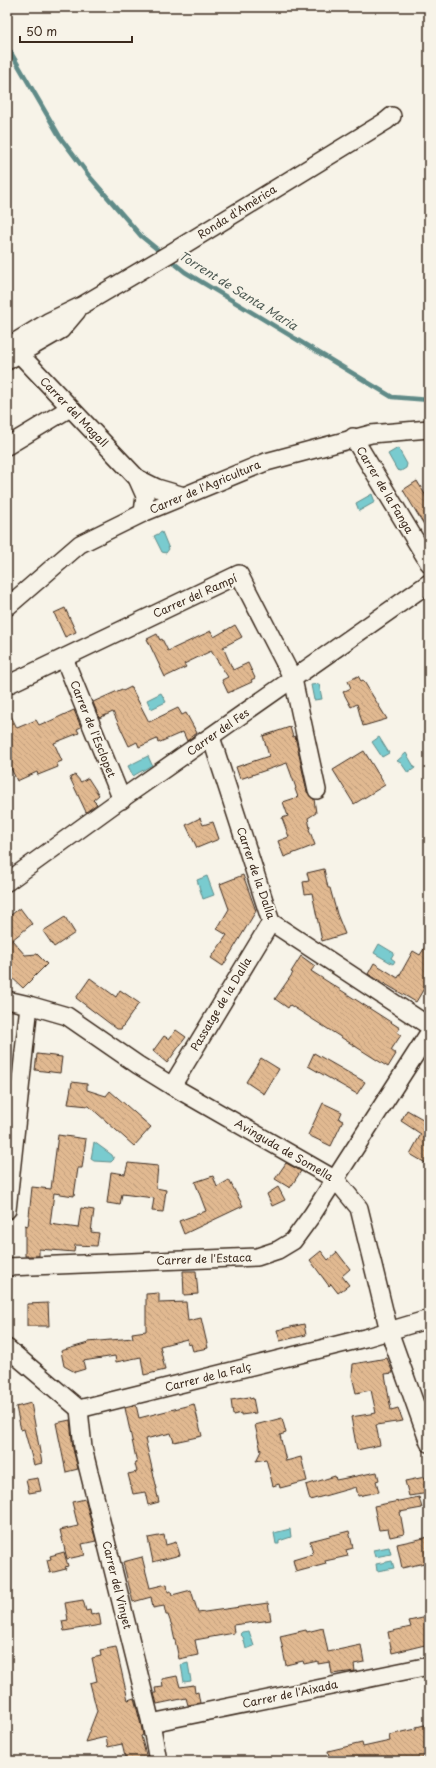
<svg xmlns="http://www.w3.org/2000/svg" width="436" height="1768" font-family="'Playpen Sans',sans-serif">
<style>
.water{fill:#79cbcf;stroke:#608b88}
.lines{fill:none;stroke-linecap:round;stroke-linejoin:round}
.stream{stroke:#608b88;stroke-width:4.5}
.building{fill:url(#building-back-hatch);stroke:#3b2a1e}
.minor-casing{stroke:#3b2a1e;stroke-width:20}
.minor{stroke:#f7f3e8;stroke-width:17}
.labels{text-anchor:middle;stroke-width:4;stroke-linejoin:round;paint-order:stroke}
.street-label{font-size:11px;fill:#3b2a1e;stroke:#f7f3e8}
.water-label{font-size:12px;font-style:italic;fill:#4e5a53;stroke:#f7f3e8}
</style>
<defs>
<pattern id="building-back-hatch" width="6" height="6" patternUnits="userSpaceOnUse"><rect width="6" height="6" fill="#e1b991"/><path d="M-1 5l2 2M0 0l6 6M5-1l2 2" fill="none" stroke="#c29f7d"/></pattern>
</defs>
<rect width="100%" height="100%" fill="#f7f3e8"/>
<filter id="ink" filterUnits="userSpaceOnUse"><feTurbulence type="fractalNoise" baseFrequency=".025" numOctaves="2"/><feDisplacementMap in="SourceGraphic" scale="8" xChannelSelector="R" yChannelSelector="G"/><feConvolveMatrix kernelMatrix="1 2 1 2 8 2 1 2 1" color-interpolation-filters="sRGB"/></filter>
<g filter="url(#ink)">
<!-- water -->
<g class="water">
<path d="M398,448L407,464L406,468L401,471L397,470L388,454Z"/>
<path d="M372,494L375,502L359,511L356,503Z"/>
<path d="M162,532L169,549L166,553L162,552L154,536Z"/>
<path d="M319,684L322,699L314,700L311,685Z"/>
<path d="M161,693L166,702L151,709L147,700Z"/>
<path d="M379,737L389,753L382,757L372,742Z"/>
<path d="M406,753L415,768L408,773L401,763L397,761Z"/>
<path d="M148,756L152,765L133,776L128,766Z"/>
<path d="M207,876L214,895L203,899L197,880Z"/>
<path d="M379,944L394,953L391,958L395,961L393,964L374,953Z"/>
<path d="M94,1142L112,1155L114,1159L111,1162L94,1161L91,1159Z"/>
<path d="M290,1529L291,1537L279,1541V1544H276L274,1533Z"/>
<path d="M389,1547L391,1554L375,1557L373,1550Z"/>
<path d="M392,1561L394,1568L377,1571L376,1564Z"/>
<path d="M249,1631L254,1646L246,1649L243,1637L240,1634L242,1632Z"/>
<path d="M188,1663L191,1681L184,1682L181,1665Z"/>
</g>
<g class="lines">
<!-- stream -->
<g class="stream">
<path d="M7,46L60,137L90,177L141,236L163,254"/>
<path d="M169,259L185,272L392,397L429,400"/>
</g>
</g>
<!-- building -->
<g class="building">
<path d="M417,481L429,501V533L403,490Z"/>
<path d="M65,608L76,632L65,637L54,613Z"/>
<path d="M235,625L242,637L223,647L233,670L248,663L255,678L251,680L252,682L228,693L222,680L228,677L211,651L184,664L186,667L165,677L147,639L157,634L160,640L162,639L168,651L211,631L214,637Z"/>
<path d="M358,676L361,681L363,680L387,719L363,726L357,704L351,707L343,692L351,688L348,681Z"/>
<path d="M131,687L149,722L178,708L182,715L186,713L197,733L187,741L183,732L158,743L157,739L139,747L137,742L129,746L113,712L99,718L93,702L122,689L123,691Z"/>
<path d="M7,708L17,728L36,720L39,725L46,722V723L74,710L81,727L77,729L79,733L54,743L62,761L57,763L58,767L38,775L37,772L17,781L7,760Z"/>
<path d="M290,727L293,737L295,736L307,792L314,799L316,813L308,818L310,828L309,829L315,845L284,857L278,841L289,837L282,818L288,816L283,802L298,797L295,789L296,788L287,763L240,779L236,767L269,756L263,736Z"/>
<path d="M364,751L385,785L354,804L333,770Z"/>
<path d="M75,775L81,782L88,778L99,795L93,800L97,804L86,812L70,778Z"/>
<path d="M200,818L203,825L213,822L219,839L197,848L186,825Z"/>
<path d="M324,869L328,888H330L337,914L345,934L322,941L312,893L305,894L303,882L309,881L307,873Z"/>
<path d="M243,875L256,911L223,966L211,958L227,935L217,929L229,909L220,884Z"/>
<path d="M20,908L32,924L12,940L25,955L37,954L47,964L23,988L7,973V918Z"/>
<path d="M65,917L75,933L54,947L43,931Z"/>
<path d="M429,941V980L416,1002L368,974L374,963L398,978L413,951L420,955Z"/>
<path d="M301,956L315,966L311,971L400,1028L397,1032L401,1035L391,1050L396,1054L388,1067L290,1005L288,1008L275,999L293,973L291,972Z"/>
<path d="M90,978L116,997L120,990L139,1003L121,1029H117L76,998Z"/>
<path d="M176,1030L186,1037L167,1063L153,1051L164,1036L169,1039Z"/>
<path d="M314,1053L365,1082L357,1094L308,1066Z"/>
<path d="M37,1054L62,1057L60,1073L35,1070Z"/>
<path d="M261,1058L279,1069L264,1094L246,1082Z"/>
<path d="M72,1082L87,1084V1090L106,1096L110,1091L151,1127L134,1146L89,1106L68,1104Z"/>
<path d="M323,1103L342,1112L339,1119L343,1121L331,1146L308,1135Z"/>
<path d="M407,1110L428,1122L429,1119V1165L410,1154L421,1134L401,1121Z"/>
<path d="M58,1135L86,1139L82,1168H78L74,1196L54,1193L50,1224L78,1228L81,1208L94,1210L91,1232L99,1233L97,1246L75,1245L74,1252L39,1249V1256H25V1225L28,1226L32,1187L51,1189Z"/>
<path d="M128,1163L158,1166L156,1188L166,1190L163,1212L152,1211L154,1198L122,1194L120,1205L107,1203L111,1172L125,1174Z"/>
<path d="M286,1163L301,1171L290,1188L275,1179Z"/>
<path d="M213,1176L217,1187L229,1180L243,1206L184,1234L179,1221L206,1211L195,1182Z"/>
<path d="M278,1187L285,1200L272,1206L267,1194Z"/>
<path d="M321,1251L328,1260L337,1252L350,1269L342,1276L349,1285L338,1293L331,1284L329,1286L310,1260Z"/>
<path d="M183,1271H196L198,1294L184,1295Z"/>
<path d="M159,1293V1303L186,1302L188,1321L201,1318L208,1348L193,1351L191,1344L188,1345L187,1339L160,1346L165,1370L144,1375L141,1357L116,1362L115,1356L83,1361L85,1369L75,1372L64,1366L61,1351L88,1343V1342L133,1338L132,1333L146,1331V1294Z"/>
<path d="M48,1303L49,1326H27V1304Z"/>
<path d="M304,1324L306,1335L280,1341L277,1330Z"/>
<path d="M387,1358L393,1373L385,1374L391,1410L398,1408L403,1421L376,1425L380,1445L357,1450L351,1417L376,1413L371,1390L356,1393L352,1376L353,1364Z"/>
<path d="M249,1397L250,1399L253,1398L256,1413L241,1415V1413L233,1415L231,1400Z"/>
<path d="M31,1403L42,1463L34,1465L24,1429L21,1430L16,1407Z"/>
<path d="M194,1404L202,1436L174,1442L171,1433L145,1439L157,1489H156L159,1502L148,1505L145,1492L133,1494L128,1474L137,1472L135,1464L137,1463L125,1408L136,1405L139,1418Z"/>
<path d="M282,1418L286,1433L280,1435L286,1461L301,1457L307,1481L280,1488L279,1484L273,1486L266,1459L256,1461L261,1451L255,1425Z"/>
<path d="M70,1420L73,1449L78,1469L66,1472L56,1423Z"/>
<path d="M377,1472L379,1480L376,1481L379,1492L358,1496L356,1487L310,1500L306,1485L335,1476L336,1480Z"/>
<path d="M425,1477V1479H429V1493L409,1496L405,1481Z"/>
<path d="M38,1478L41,1491L29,1493L26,1480Z"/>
<path d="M419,1497L422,1508L400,1512L404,1534L390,1537L388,1529L379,1530L374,1506Z"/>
<path d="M85,1499L96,1541L82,1544L85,1555L67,1559L60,1530L78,1526L72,1502Z"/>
<path d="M349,1531L353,1548L346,1550L348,1556L325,1561L326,1564L296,1572L293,1560L313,1554L310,1541Z"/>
<path d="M164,1535L166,1545L176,1542L180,1555L153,1562L148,1538Z"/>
<path d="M429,1537V1562L402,1568L397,1544Z"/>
<path d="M64,1552L68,1566L65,1567L66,1569L50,1573L47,1560L51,1559L50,1556Z"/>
<path d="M142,1557L150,1588L167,1584L168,1592L171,1591L172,1595L191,1590L198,1613L268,1603L271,1620L233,1625L234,1633L195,1640L198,1655L179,1659L172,1626L168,1615H166L164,1606L153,1608L151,1597L133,1602L123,1562Z"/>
<path d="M83,1600L86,1611L90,1610L91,1615L99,1613L101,1625L64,1631L62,1621L68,1620L65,1603Z"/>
<path d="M427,1617L429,1627V1644L392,1653L388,1632L411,1627L409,1621Z"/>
<path d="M323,1628L328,1652L361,1645L364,1662L354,1664L355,1671L332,1674L330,1662L318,1664V1661L304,1664L303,1661L286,1665L280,1636L306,1630L307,1632Z"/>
<path d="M116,1647L128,1700L134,1698L141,1725L143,1735L141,1736L147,1759L140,1761H126L122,1744L108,1747L106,1737L85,1742L97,1711L90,1683L97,1681L92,1658L101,1656L100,1650Z"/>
<path d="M177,1676L180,1687L194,1685L195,1693L198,1692L200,1703L188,1705L186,1698L157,1704L154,1693H156L155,1688L163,1687L162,1679Z"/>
<path d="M429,1724V1757L418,1759L419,1761H330L328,1751L362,1743L363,1747L390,1741L389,1735L416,1729V1727Z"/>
</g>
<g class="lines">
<defs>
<g id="minor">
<path d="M11,345L137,478L145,496L143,513"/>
<path d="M7,347L48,322L81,306L169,254L386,121L392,116"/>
<path d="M7,361L61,330L77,311"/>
<path d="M353,437L429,563"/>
<path d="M7,446L70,408"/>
<path d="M137,478L157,488L184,496"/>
<path d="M7,607L80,544L143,513L266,462L371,434L429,429"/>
<path d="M64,658L122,800"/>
<path d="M7,685L239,574L293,679L317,790"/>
<path d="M211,737L271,922L429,1026"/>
<path d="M7,882L113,805L429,583"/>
<path d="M7,1000L29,1005L67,1016L138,1065L172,1086L336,1180L359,1208L389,1331L429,1443"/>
<path d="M172,1086L271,922"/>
<path d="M7,1210L29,1005"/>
<path d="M7,1267L257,1257L278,1250L293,1241L312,1215L429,1033"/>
<path d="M7,1348L79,1409L365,1338L429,1319"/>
<path d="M79,1409L83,1448L151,1723L158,1761"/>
<path d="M151,1723L429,1666"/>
</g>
</defs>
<!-- minor casing -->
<use href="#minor" class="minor-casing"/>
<!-- minor -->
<use href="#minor" class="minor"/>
</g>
</g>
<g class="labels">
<!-- street labels -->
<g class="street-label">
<text transform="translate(237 212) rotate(-32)" y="4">Ronda d'Amèrica</text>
<text transform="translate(74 412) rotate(46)" y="4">Carrer del Magall</text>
<text transform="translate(205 487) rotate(-23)" y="4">Carrer de l'Agricultura</text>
<text transform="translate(385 490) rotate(59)" y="4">Carrer de la Fanga</text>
<text transform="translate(195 596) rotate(-24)" y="4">Carrer del Rampí</text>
<text transform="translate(93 729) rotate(68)" y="4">Carrer de l'Esclopet</text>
<text transform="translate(218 732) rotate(-35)" y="4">Carrer del Fes</text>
<text transform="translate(256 873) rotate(71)" y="4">Carrer de la Dalla</text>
<text transform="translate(221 1004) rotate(-59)" y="4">Passatge de la Dalla</text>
<text transform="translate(284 1150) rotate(30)" y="4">Avinguda de Somella</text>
<text transform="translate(204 1259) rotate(-2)" y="4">Carrer de l'Estaca</text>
<text transform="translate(208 1377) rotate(-14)" y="4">Carrer de la Falç</text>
<text transform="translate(117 1585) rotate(76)" y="4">Carrer del Vinyet</text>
<text transform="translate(290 1694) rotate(-12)" y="4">Carrer de l'Aixada</text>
</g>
<!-- water labels -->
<g class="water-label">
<text transform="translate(238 291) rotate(32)" y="4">Torrent de Santa Maria</text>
</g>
</g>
<!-- margin -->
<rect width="436" height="1768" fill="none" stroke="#f7f3e8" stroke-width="24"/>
<rect x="12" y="12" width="412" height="1744" fill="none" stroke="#3b2a1e" stroke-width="1.5" filter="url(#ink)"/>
<!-- scale -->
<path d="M20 36v6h112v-6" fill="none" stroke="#3b2a1e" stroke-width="2"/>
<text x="26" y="36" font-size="12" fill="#3b2a1e" stroke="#f7f3e8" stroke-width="3" paint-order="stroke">50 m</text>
</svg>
